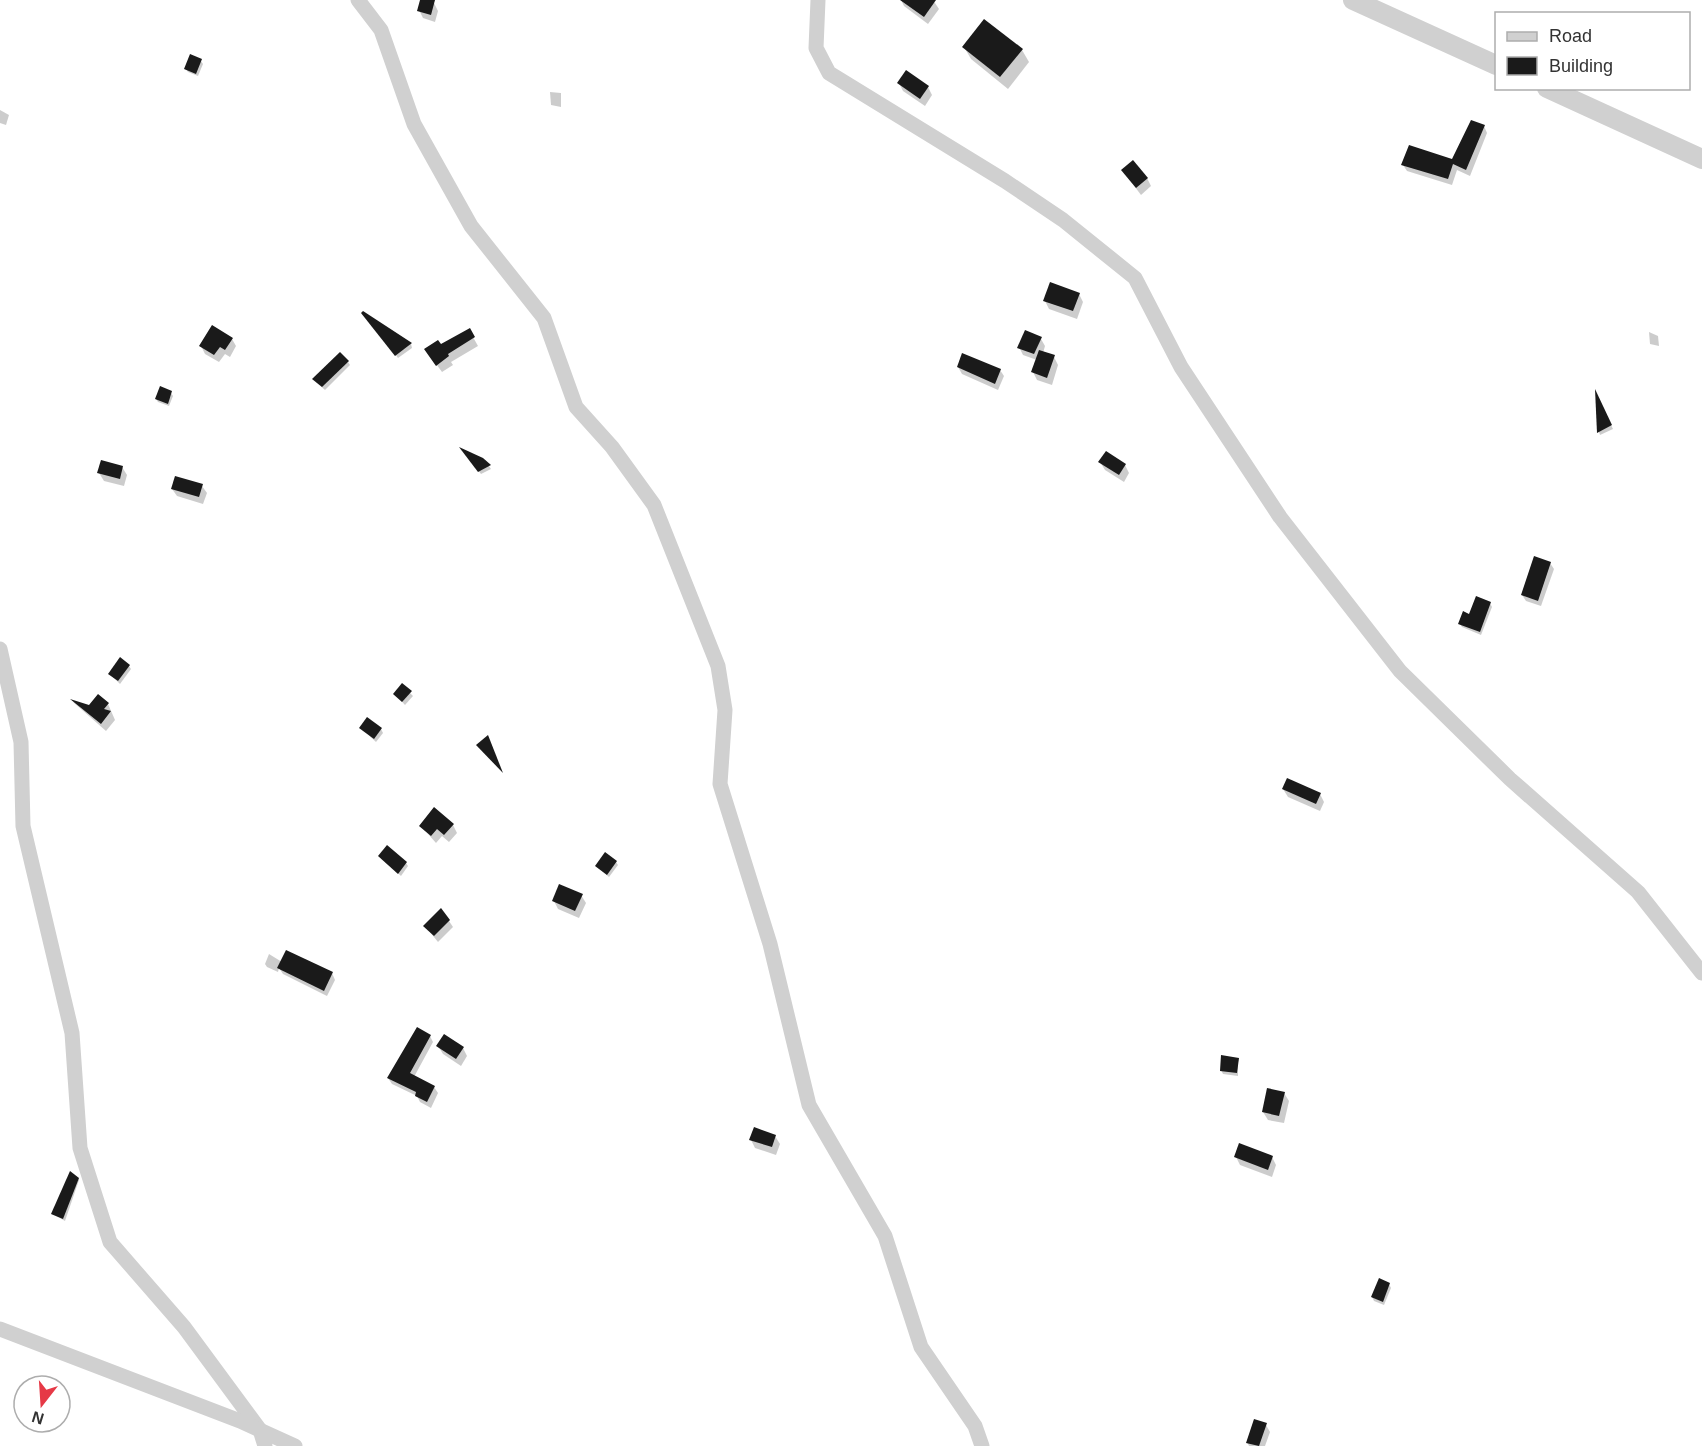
<svg xmlns="http://www.w3.org/2000/svg" width="1702" height="1446" font-family="Arial,sans-serif">
<style>
.shadow{fill:#0003}
.building{fill:#1a1a1a}
.lines{fill:none;stroke-linecap:round;stroke-linejoin:round}
.minor{stroke:#d0d0d0;stroke-width:15}
.tertiary{stroke:#d0d0d0;stroke-width:20}
</style>
<rect width="100%" height="100%" fill="#fff"/>
<!-- shadow -->
<g class="shadow">
<path d="M422,0L434,3L438,11L435,22L423,18L419,10Z"/>
<path d="M901,0H933L939,9L928,24L904,6Z"/>
<path d="M964,47L1022,50L1029,62L1008,89L971,59Z"/>
<path d="M201,61L203,64L198,76L188,72L186,69Z"/>
<path d="M899,83L928,87L932,95L925,106L903,91Z"/>
<path d="M550,92L561,93V107L551,105Z"/>
<path d="M0,110L9,115L6,125L0,123Z"/>
<path d="M1484,126L1487,133L1470,176L1457,170L1452,185L1407,171L1403,165L1453,161Z"/>
<path d="M1123,171L1147,178L1151,186L1141,195Z"/>
<path d="M1079,294L1083,302L1077,319L1049,309L1045,301Z"/>
<path d="M364,313L411,344L412,348L398,358Z"/>
<path d="M469,330L478,346L451,362L453,365L442,372L431,357L440,345Z"/>
<path d="M1649,332L1658,336L1659,346L1650,344Z"/>
<path d="M232,339L236,346L230,357L225,354L219,362L205,354L201,346Z"/>
<path d="M1041,339L1045,346L1043,353L1054,357L1058,365L1052,385L1037,380L1033,372L1037,360L1023,355L1019,347Z"/>
<path d="M348,362L350,365L325,390L316,382Z"/>
<path d="M958,367L1000,370L1004,376L998,390L962,374Z"/>
<path d="M171,393L173,396L169,406L158,402L156,399Z"/>
<path d="M1596,395L1613,429L1600,435L1599,432Z"/>
<path d="M462,450L489,466L491,469L481,474Z"/>
<path d="M1100,462L1125,465L1129,473L1124,482L1105,470Z"/>
<path d="M122,467L127,475L124,486L104,481L99,473Z"/>
<path d="M202,486L207,493L203,504L177,496L172,489Z"/>
<path d="M1550,563L1554,569L1541,606L1526,601L1522,595Z"/>
<path d="M1490,603L1492,607L1481,635L1462,627L1460,624Z"/>
<path d="M129,666L131,669L120,684L110,674Z"/>
<path d="M402,685L413,696L405,705L395,694Z"/>
<path d="M73,702L89,706L108,704L115,720L106,731Z"/>
<path d="M361,728L381,729L383,733L376,742Z"/>
<path d="M1283,789L1320,794L1324,802L1320,811L1288,797Z"/>
<path d="M453,825L457,833L449,842L442,836L436,843L421,826Z"/>
<path d="M382,859L406,863L408,866L401,876Z"/>
<path d="M616,862L618,865L609,877L596,866Z"/>
<path d="M581,895L586,903L579,918L558,909L554,901Z"/>
<path d="M449,921L453,927L438,942L425,926Z"/>
<path d="M269,954L282,962L332,973L335,980L327,996L283,974L279,968L278,972L267,967L265,964Z"/>
<path d="M430,1036L433,1042L414,1077L434,1087L438,1093L431,1108L420,1102L417,1096L392,1084L388,1078Z"/>
<path d="M438,1046L463,1048L467,1056L461,1066L443,1054Z"/>
<path d="M1238,1059V1076L1223,1074L1221,1070Z"/>
<path d="M1284,1093L1289,1101L1284,1123L1268,1120L1263,1112Z"/>
<path d="M775,1136L780,1144L776,1155L755,1148L751,1140Z"/>
<path d="M1236,1157H1272L1276,1165L1272,1177L1240,1165Z"/>
<path d="M70,1173L79,1180L65,1221L53,1214Z"/>
<path d="M1389,1284L1391,1288L1384,1305L1374,1301L1372,1297Z"/>
<path d="M1266,1425L1270,1432L1265,1446H1249L1247,1442Z"/>
</g>
<!-- building -->
<g class="building">
<path d="M420,0H435L431,15L417,11Z"/>
<path d="M900,0H936L924,17Z"/>
<path d="M984,19L1023,49L1000,77L962,47Z"/>
<path d="M190,54L202,59L196,74L184,69Z"/>
<path d="M906,70L929,86L920,99L897,83Z"/>
<path d="M1471,120L1485,125L1466,170L1453,164L1448,179L1401,165L1409,145L1452,159Z"/>
<path d="M1133,160L1148,178L1136,188L1121,170Z"/>
<path d="M1050,282L1080,293L1073,311L1043,301Z"/>
<path d="M363,311L412,343L395,356L361,313Z"/>
<path d="M212,325L233,338L225,350L220,347L214,355L199,346Z"/>
<path d="M470,328L475,337L448,354L449,356L436,366L424,349L438,340L441,344Z"/>
<path d="M1025,330L1042,337L1034,354L1017,348Z"/>
<path d="M1039,350L1055,355L1047,378L1031,372Z"/>
<path d="M340,352L349,361L322,387L312,379Z"/>
<path d="M962,353L1001,369L995,384L957,367Z"/>
<path d="M160,386L172,391L168,404L155,399Z"/>
<path d="M1595,389L1612,425L1597,433Z"/>
<path d="M459,447L483,458L491,465L478,472Z"/>
<path d="M1106,451L1126,464L1119,475L1098,462Z"/>
<path d="M101,460L123,466L120,479L97,473Z"/>
<path d="M175,476L203,484L199,497L171,489Z"/>
<path d="M1534,556L1551,562L1538,601L1521,595Z"/>
<path d="M1476,596L1491,602L1480,632L1458,624L1463,611L1469,614Z"/>
<path d="M120,657L130,665L118,681L108,674Z"/>
<path d="M402,683L412,691L402,702L393,694Z"/>
<path d="M98,694L109,703L104,709L111,711L101,724L70,699L89,705Z"/>
<path d="M367,717L382,728L374,739L359,728Z"/>
<path d="M488,735L503,773L476,745Z"/>
<path d="M1287,778L1321,793L1316,804L1282,789Z"/>
<path d="M434,807L454,824L444,835L437,829L431,836L419,826Z"/>
<path d="M387,845L407,862L398,874L378,856Z"/>
<path d="M605,852L617,861L607,875L595,866Z"/>
<path d="M559,884L583,894L575,911L552,901Z"/>
<path d="M441,908L450,920L434,936L423,926Z"/>
<path d="M286,950L333,972L324,991L277,968Z"/>
<path d="M417,1027L431,1035L410,1073L435,1086L427,1102L415,1096L416,1092L387,1078Z"/>
<path d="M444,1034L464,1047L456,1059L436,1046Z"/>
<path d="M1221,1055L1239,1058L1237,1073L1220,1071Z"/>
<path d="M1267,1088L1285,1092L1279,1116L1262,1112Z"/>
<path d="M754,1127L776,1135L772,1147L749,1140Z"/>
<path d="M1239,1143L1273,1156L1268,1170L1234,1157Z"/>
<path d="M70,1171L79,1178L63,1219L51,1214Z"/>
<path d="M1379,1278L1390,1283L1383,1302L1371,1297Z"/>
<path d="M1254,1419L1267,1423L1259,1446L1246,1443Z"/>
</g>
<g class="lines">
<!-- minor -->
<g class="minor">
<path d="M358,0L381,30L414,124L471,226L544,318L576,407L612,447L654,505L718,666L725,710L720,784L770,944L809,1105L885,1236L921,1347L975,1426L982,1446"/>
<path d="M818,0L816,48L829,73L1005,181L1063,220L1135,278L1181,367L1280,517L1400,671L1510,779L1638,892L1702,973"/>
<path d="M0,649L21,742L23,826L72,1033L80,1148L110,1242L184,1327L260,1430L265,1446"/>
<path d="M0,1329L240,1421L295,1446"/>
</g>
<!-- tertiary -->
<g class="tertiary">
<path d="M1353,0L1496,65"/>
<path d="M1547,88L1702,159"/>
</g>
</g>
<!-- legend -->
<rect x="1495" y="12" width="195" height="78" fill="#ffffff" stroke="#adadad" stroke-width="1.5"/>
<rect x="1507" y="32" width="30" height="9" fill="#d0d0d0" stroke="#adadad" stroke-width="1.5"/>
<text x="1549" y="42" font-size="18" fill="#333333">Road</text>
<rect x="1507" y="57" width="30" height="18" fill="#1a1a1a" stroke="#adadad" stroke-width="1.5"/>
<text x="1549" y="72" font-size="18" fill="#333333">Building</text>
<!-- north arrow -->
<g transform="translate(42 1404) rotate(197)"><circle r="28" fill="#ffffff" stroke="#adadad" stroke-width="1.5"/>
<path d="M0-4.5L10 22L0 15L-10 22Z" fill="#e63946"/>
<text y="-9" font-size="16" font-weight="bold" text-anchor="middle" fill="#333333">N</text>
</g>
</svg>
